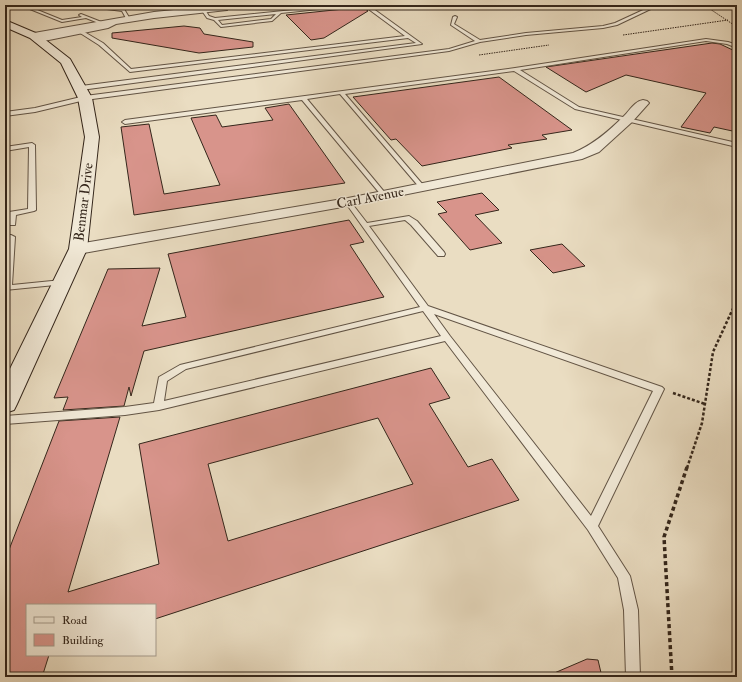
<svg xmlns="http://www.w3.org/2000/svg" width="742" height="682" font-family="'IM FELL Double Pica',serif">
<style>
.building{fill:#d8948b;stroke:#34261b;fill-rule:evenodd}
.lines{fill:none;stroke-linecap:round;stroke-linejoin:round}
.lane-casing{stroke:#625445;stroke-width:2}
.street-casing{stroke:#625445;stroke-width:2}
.secondary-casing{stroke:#34261b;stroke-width:2}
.path-far3{stroke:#34261b;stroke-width:1;stroke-dasharray:1.5 1;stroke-linecap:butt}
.path-far2{stroke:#34261b;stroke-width:2;stroke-dasharray:2.5 1.5;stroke-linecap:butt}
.path-far1{stroke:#34261b;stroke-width:2.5;stroke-dasharray:3 2;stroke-linecap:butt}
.path{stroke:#34261b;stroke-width:3.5;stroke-dasharray:4 3;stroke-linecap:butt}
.lane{fill:#f1e9d7;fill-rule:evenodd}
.street{fill:#f1e9d7;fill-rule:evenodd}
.secondary{fill:#f1e9d7;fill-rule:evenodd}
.labels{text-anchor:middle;stroke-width:3;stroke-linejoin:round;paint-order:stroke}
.far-street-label{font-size:14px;fill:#34261b;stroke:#f1e9d7}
</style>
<rect width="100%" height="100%" fill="#eaddc2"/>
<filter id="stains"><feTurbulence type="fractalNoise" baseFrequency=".005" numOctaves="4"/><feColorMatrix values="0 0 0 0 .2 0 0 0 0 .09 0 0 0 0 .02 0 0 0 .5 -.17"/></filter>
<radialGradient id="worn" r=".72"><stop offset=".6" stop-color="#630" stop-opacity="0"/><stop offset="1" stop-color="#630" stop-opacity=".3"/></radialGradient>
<!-- building -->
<g class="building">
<path d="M363,7L368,11L324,38L311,40L286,15Z"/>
<path d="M184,26L200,28L204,34L253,42V47L199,53L112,38V33Z"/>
<path d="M712,43L720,44L737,52V132L714,127L710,133L681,127L706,93L626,75L586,92L546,67Z"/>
<path d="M499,77L572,130L542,135L547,139L508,145L512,148L422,166L396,139L391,140L353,97Z"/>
<path d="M289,104L345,183L134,215L121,127L149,124L164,194L220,185L191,118L216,115L222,127L273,120L265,108Z"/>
<path d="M482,193L499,210L475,215L502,243L470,250L438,214L447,212L437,202Z"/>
<path d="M349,220L364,242L350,245L384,297L144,351L131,396L129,387L124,406L63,410L68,397L54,398L108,269L160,268L142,326L186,317L168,254Z"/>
<path d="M562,244L585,266L553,273L530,250Z"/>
<path d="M431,368L450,398L429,404L468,467L492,459L519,500L155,619V605H27V655H49L43,674L5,676V560L59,421L120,417L68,592L159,564L139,444ZM378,418L413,484L228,541L208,464Z"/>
<path d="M587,659L598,660L602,677H545Z"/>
</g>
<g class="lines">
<defs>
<g id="lane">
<path d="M20,5H25L62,20L82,17L79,15L81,14L104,23L101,24L86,18L62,22Z"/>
<path d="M93,5L124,9L130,19L127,20L122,11L92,7L65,9L63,8Z"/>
<path d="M198,5H202L209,16L215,18L342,5H357L281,13L272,21L221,27L214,20L207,18ZM276,14L271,19L222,25L218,20Z"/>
<path d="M277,5H291L292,6L290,7Z"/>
<path d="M363,5H368L422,44L81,90L78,88L81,86L416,43L408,38L130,72L99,45L77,31L81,30L103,43L131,69L405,36Z"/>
<path d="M654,5H659L617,25L603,28L526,35L480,42L449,51L85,100L35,112L5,116V112L35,108L85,96L449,49L475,41L451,25L453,17L455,16L457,17L454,24L480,40L526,33L603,26L615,23Z"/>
<path d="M706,39L728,42L737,45V48L727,44L706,41L520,70L579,107L737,143V147L575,109L514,71L345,94L424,186V188H420L340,94L307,99L386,194L387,195L384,197L382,196L302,100L125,124L122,122L125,120L515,68Z"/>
<path d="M32,143L35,145L36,210L34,211L16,215L15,225H9V212L28,209L29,147L5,151V147Z"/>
<path d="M348,200L350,201L367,223L409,216L417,221L444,252L445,254L444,256H438L411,225L405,220L369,226L428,306L662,387L664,389L598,526L630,576L638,610L640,677H626L624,610L618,578L588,530L445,341L159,410L125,415L5,424V416L125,407L154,403L159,377L180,365L420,307L345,202ZM423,311L441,336L164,401L167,381L186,369ZM434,314L653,391L591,516L450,336Z"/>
<path d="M8,235H11L15,237L12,285L62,280L66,282L65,284L5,290V271Z"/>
</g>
<g id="street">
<path d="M224,5L228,8L227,10L154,18L116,24L108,28L39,42L29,36L34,33L154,12Z"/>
<path d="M643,100L647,101L649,103L632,122L599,152L582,159L348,206L78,254L72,252L70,249L72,246L78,244L348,198L573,153C593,145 609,131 624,116C630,110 635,101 643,100Z"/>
</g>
<path id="secondary" d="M5,20L38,34L70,59L92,98L99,137L87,249L17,404L14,410L5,413V379L69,249L85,137L78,98L61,63L30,38L5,27Z"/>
</defs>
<!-- lane casing -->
<use href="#lane" class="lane-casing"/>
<!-- street casing -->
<use href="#street" class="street-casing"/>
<!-- secondary casing -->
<use href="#secondary" class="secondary-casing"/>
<!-- path-far3 -->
<g class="path-far3">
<path d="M704,5L737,27"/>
<path d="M623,35L728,20"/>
<path d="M479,55L549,45"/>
</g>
<!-- path-far2 -->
<path class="path-far2" d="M736,303L737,299"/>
<!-- path-far1 -->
<g class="path-far1">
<path d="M673,393L705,404"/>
<path d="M687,468L702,423L713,352L736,302"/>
</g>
<!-- path -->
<path class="path" d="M672,677L664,537L687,467"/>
<!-- lane -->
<use href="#lane" class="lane"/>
<!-- street -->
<use href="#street" class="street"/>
<!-- secondary -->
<use href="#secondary" class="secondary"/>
</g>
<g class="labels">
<!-- far-street labels -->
<g class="far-street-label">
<text transform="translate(370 197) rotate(-11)" y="5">Carl Avenue</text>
<text transform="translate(83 202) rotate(-83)" y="5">Benmar Drive</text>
</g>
</g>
<!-- margin -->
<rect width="742" height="682" fill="none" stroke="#eaddc2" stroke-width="20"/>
<rect x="6" y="6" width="730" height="670" fill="none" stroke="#34261b" stroke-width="2"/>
<rect x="10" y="10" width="722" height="662" fill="none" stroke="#34261b"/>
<!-- legend -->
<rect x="26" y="604" width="130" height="52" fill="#f1e9d7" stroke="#a59b8c"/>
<rect x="34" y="617" width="20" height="6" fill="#f1e9d7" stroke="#a59b8c"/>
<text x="62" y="624" font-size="12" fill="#34261b">Road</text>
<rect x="34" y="634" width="20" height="12" fill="#d8948b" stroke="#a59b8c"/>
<text x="62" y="644" font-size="12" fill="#34261b">Building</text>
<rect width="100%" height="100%" filter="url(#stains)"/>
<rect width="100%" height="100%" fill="url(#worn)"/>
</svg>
